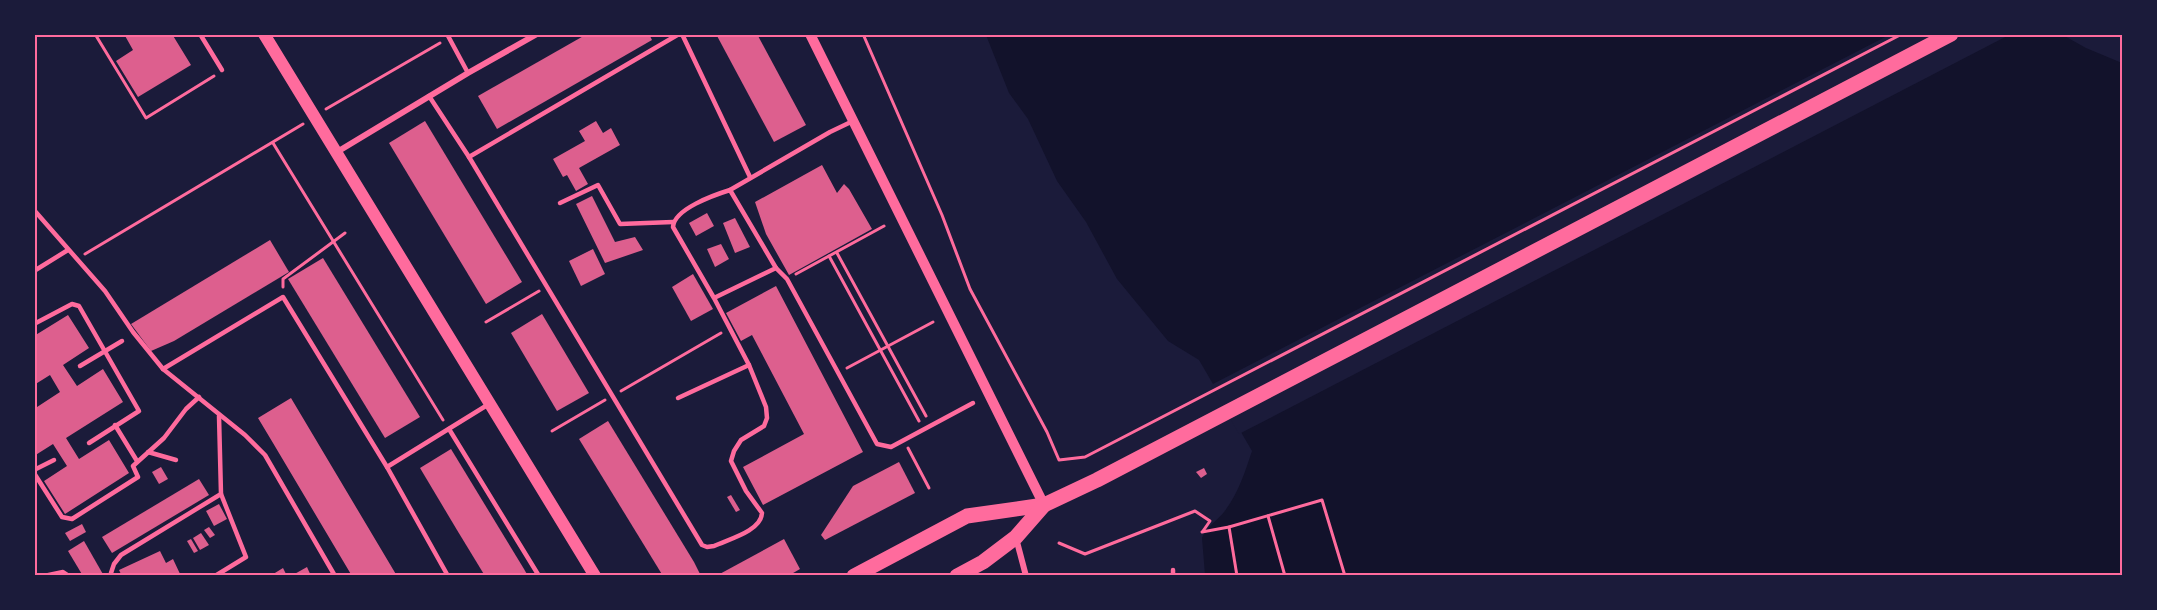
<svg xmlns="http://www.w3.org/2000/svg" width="2157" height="610" font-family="'Roboto Serif',serif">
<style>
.water{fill:#12122b}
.pier{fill:#1b1b3a}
.building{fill:#dd5f8e}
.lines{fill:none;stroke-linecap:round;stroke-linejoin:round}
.path{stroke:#ff6b9d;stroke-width:3}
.service{stroke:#ff6b9d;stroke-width:4.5}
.minor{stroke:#ff6b9d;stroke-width:6}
.tertiary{stroke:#ff6b9d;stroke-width:10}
.secondary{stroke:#ff6b9d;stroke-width:12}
.primary{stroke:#ff6b9d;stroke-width:15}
.neatline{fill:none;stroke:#ff6b9d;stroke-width:2}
</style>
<rect width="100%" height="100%" fill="#1b1b3a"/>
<!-- water -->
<path class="water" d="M2061,34L2086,48L2122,63V575H1205L1202,538C1206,527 1217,521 1224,512C1238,494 1245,472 1252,451L1199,360L1168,341L1117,279L1086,222L1057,181L1028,119L1009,93L986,35Z"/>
<!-- pier -->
<path class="pier" d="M1889,35H2009L1239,434L1211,385Z"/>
<!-- building -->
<g class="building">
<path d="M124,34H172L191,65L138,97L116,61L133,50Z"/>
<path d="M587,34H649L652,40L497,129L478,96Z"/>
<path d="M716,34H757L806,125L774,142Z"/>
<path d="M425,121L522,282L486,304L389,143Z"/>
<path d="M596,121L603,133L611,128L620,145L579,168L588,184L576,191L567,175L563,177L553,159L585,141L579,131Z"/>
<path d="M822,165L837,193L844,184L849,189L872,229L789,275L766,234L755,202Z"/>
<path d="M592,196L615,242L635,237L643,250L605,263L576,204Z"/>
<path d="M707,213L714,226L696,236L689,223Z"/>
<path d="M735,218L750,247L735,253L723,223Z"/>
<path d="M270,240L289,272L174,341L151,351L131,324Z"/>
<path d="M721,244L729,259L715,267L707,249Z"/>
<path d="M593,249L605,274L581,286L569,261Z"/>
<path d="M323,258L420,417L385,438L288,279Z"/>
<path d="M693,274L713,309L691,321L672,287Z"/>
<path d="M776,286L863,452L763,505L743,467L804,434L752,335L741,341L726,313Z"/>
<path d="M542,314L589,393L557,411L511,333Z"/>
<path d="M68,315L89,348L63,365L77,386L103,369L123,402L66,438L79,459L109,440L129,473L65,514L44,481L67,466L53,444L34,456V409L60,392L50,375L34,385V336Z"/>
<path d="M291,398L397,576H352L273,443L258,418Z"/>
<path d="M608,421L694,562L701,576H663L579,439Z"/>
<path d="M451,449L524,569L528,576H485L457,530L420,468Z"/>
<path d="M899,462L915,493L825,540L821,535L853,486Z"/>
<path d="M161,467L168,479L159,484L152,472Z"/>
<path d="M1204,468L1207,474L1201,478L1196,472Z"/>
<path d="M199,479L209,495L112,553L102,537Z"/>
<path d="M731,495L740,510L736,512L727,497Z"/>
<path d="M219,504L227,519L214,526L206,511Z"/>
<path d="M82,524L86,532L70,541L65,533Z"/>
<path d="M209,527L215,535L210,538L204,530Z"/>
<path d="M201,533L209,545L200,550L193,538Z"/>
<path d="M191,539L198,551L194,553L187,541Z"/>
<path d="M784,539L800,569L788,576H716Z"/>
<path d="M84,541L104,576H83L68,551Z"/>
<path d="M160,551L166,563L173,559L181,576H122L119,570Z"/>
<path d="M307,567L311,576H291Z"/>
<path d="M283,568L287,576H270Z"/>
</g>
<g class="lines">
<!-- path -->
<g class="path">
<path d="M95,34L146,118L214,76"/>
<path d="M863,34L942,215L970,289L1047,432L1059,460L1085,457L1902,34"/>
<path d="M326,109L440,43"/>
<path d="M273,143L443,420"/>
<path d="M837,253L926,416"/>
<path d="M85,254L303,124"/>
<path d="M829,256L919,421"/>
<path d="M796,274L884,226"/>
<path d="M283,287V279L345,233"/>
<path d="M486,322L539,291"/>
<path d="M847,368L933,322"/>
<path d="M621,391L721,333"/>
<path d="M552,431L605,400"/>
<path d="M908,448L929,488"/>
<path d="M1268,516L1285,576"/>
<path d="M1229,527L1237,576"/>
<path d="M1202,532L1229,527L1322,500L1345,576"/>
<path d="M1059,543L1085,554L1195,511L1210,521L1203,531"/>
</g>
<!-- service -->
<g class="service">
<path d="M200,34L222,70"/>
<path d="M447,34L468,73"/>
<path d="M682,34L750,177"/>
<path d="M429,96L469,157L702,545L707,547L714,546C729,539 761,531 762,513L746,491L731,461L734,451L741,440L764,426L767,418L766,407L749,365L714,298L776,268L730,190C714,195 674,209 673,227L714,298"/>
<path d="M469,157L679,34"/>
<path d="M730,190L830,132L853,121"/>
<path d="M560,203L598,185L620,224L673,222"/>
<path d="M34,210L105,291L133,332L163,369L245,435L265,455L335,576"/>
<path d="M776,268L787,279L877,444L891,447L973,403"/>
<path d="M34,271L68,250"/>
<path d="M34,324L72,304L79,306L139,411L89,443"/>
<path d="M80,366L122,341"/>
<path d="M163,369L283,297L387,467L448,576"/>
<path d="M678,398L749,365"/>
<path d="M115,425L137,461"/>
<path d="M449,429L539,576"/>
<path d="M148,452L176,460"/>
<path d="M387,467L489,404"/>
<path d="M34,470L54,460"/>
<path d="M34,473L62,517L72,519L138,477L133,466L164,438L186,409L199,397"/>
<path d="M1173,570V576"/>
<path d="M44,576L63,572L69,576"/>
<path d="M112,576L111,573L114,564L121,555L221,494L219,416"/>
<path d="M215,576L246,557L221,494"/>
</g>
<!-- minor -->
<g class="minor">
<path d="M337,152L468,73L537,34"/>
<path d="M1016,538L1026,576"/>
</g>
<!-- tertiary -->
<path class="tertiary" d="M810,34L1044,505"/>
<!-- secondary -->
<path class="secondary" d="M264,34L595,576"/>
<!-- primary -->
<g class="primary">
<path d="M854,576L967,516L1044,505L1097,480L1951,34"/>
<path d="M957,576L983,562L1016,537L1044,505"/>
</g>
</g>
<!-- border -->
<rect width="2157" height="610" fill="none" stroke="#1b1b3a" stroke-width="72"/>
<rect x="36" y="36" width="2085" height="538" class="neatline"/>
</svg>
